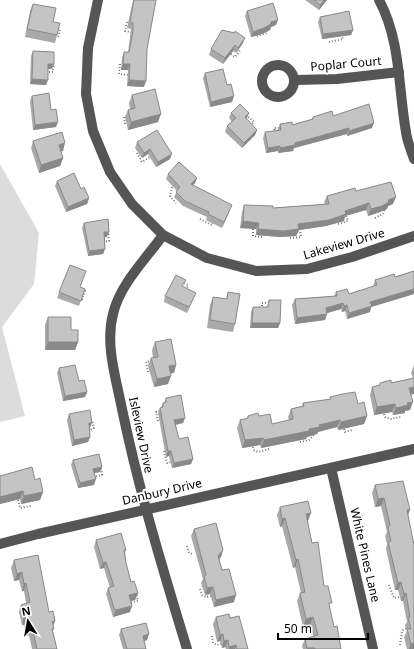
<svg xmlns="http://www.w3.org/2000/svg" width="414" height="649" font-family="'Noto Sans',sans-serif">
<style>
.green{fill:#dcdcdc}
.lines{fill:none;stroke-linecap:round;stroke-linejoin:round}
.path{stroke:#777;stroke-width:2;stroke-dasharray:1 2;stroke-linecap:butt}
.minor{stroke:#555;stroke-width:10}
.wall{fill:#a9a9a9}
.shaded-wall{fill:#898989}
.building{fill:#c4c4c4;stroke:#898989}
.labels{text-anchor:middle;stroke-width:4;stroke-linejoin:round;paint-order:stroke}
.street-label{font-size:12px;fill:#000;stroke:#fff}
</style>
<rect width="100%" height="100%" fill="#fff"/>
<!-- green -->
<path class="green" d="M0,164L39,233L34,284L2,327L25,416L0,422Z"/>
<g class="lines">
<!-- path -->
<g class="path">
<path d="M127,22L125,31L131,32"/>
<path d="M58,29H60L58,37"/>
<path d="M257,36L267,33V31"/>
<path d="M329,42L343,39L342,37"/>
<path d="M231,54L235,57L241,49"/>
<path d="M120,64L119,74L128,75"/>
<path d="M46,72H53L54,64"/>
<path d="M246,115L254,122L250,126"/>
<path d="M125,124L124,117L127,116"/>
<path d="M275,133L274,128H280"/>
<path d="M137,153L142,162L150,157"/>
<path d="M172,187L170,196L176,203"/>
<path d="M375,218L383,214L385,209"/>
<path d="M200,219L212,225L213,223"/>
<path d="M338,224L348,221L346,216"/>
<path d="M253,229V236L262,237"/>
<path d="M290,238L301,237L300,230"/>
<path d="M103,242L109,241L108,233"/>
<path d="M184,283L188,285L186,291"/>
<path d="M82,300L85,291L83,290"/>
<path d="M262,309V303H269"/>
<path d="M148,372L146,362L151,361"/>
<path d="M384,414L385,417L390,419L401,417"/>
<path d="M158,421L156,412L160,411"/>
<path d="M344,429L345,432L353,430"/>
<path d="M88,431L94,428L92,421"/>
<path d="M300,442L309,440L314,435"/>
<path d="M253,447L254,450L258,452L269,449"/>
<path d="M164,451L167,463L171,462"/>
<path d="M93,477L102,475L101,468"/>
<path d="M18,500L20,508L31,506"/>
<path d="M187,546L189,553L193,554"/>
<path d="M389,585L394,598L400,597"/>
<path d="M200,589L202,595L206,597L211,596"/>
<path d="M128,603L138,601L136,593"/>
<path d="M212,636L213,643L217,645L221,644"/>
<path d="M400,645L402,631L406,628"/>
</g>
<!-- minor -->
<g class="minor">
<path d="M98,0L88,48L86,94L93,131L110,172L132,204L163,235L207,258L256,271L307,269L352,257L414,236"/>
<path d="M379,0C401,41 398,87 406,132C407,141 411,150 414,159"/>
<circle cx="278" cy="81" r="16"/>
<path d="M295,80L337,79L399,72"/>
<path d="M163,235C146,259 120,284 113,314C105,345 116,378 122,409C139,491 163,570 187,649"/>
<path d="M331,468L373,649"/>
<path d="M0,544L38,534L414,449"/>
</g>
</g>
<!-- wall -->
<g class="wall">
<path d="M133,0H156L147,49L144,87L127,86L128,70H121L122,58L124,52H128L130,37L131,29L127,28Z"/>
<path d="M305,0H327L319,10Z"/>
<path d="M33,4L53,22L57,35L55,43L25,37L30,11Z"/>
<path d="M247,11L276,25L271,27L270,30L262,34L251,37L245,16Z"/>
<path d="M320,17L353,30L351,35L322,39L318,22Z"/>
<path d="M243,43L236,53L233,51L223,64L209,55L211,49Z"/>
<path d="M33,51L52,69H48L46,85L30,84L31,56Z"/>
<path d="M205,73L232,102L210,107L203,78Z"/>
<path d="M132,95L158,122L128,130L125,117L128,110L130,109L129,103Z"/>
<path d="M32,96L51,110L56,127L33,130L30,101Z"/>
<path d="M231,113L247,118L246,119L257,130L255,135L242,148L225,132L227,126L232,122L229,118Z"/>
<path d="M333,116L372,128L347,136V134L294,148L293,151L278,153V151L266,153L263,138L265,132L278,131V129L280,124L292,125L312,119L313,117Z"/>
<path d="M33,141L63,151H61L63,158L60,166L39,173L31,148Z"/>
<path d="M137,142L170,159L156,167L148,154L142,158L135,148Z"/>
<path d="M168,174L197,178L195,183L193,185L230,210L222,228L206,220L207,217L183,206L174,197L177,191L166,179Z"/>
<path d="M57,181L81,189L89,198L87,204L66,212L55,186Z"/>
<path d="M356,191L393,204L388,206L387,209L380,212L368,216L366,210L345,216L344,221L326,226L299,230L296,236L280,237L256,235V229L240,228L242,212L244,205L273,208L325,204L324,202L327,196Z"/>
<path d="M84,223L107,237H105V249L103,254L88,256L82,228Z"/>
<path d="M70,265L80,287L85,289L79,306L57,298Z"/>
<path d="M414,271V294L371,307L370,312L347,319L345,311L342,312L341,309L327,313L325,320L295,324L292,305L295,299L334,296L336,292L349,294L373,287L375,280L395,277Z"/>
<path d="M183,287L196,293L187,313L164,302L165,296Z"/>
<path d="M228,292L235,324L233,332L207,328L210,305L213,297L226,299Z"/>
<path d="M269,300L280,323L278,328H250L251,312L253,307H267Z"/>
<path d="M48,317L71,330L78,342L75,350H45V325Z"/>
<path d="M155,342L176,365L174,373H171L168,384L154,387L148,366L151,358H153L152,350Z"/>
<path d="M414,365V394L411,395L410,410L405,411V413L393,415L392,412L374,415L370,395L372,387L379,386L380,383H391L413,378L411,373Z"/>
<path d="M59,368L79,381L87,392L85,397L63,401L57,373Z"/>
<path d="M330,397L358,404L367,416L364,424L338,430L337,427L318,432L317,434L307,437L306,439L261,448L260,445L242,448L237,428L240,420L247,419L248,416H259L272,424L289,420L288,417L291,409L302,406L303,403L330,399Z"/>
<path d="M166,398L183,423L176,425L179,439L193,459L191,464L172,468L169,456L166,457L158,413L160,408H161L163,403H164Z"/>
<path d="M69,414L92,423L89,428L90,437L88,442L72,446L67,420Z"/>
<path d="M73,460L102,467L100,472L94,473V485L78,488L71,465Z"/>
<path d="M0,476L35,480L43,492L40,500L21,504L20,499L0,504V505Z"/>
<path d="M375,485L410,510L408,515L414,649H407L404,637L407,631L405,625L407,622L403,601H401L398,590H395L386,549L387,544L385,536L387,532L381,506L375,507L372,493Z"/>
<path d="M280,507L308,521H307L312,543L324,586L334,627L341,649H303L302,646L305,639L313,636L310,625L303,627L297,601L300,593H301L295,567L293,568L282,526L280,527L277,515Z"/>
<path d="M194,529L223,550L221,557L219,559L222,570L234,602L214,607L210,594L205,595L201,583L203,579L191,536Z"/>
<path d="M96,540L126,550L125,553L126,563L131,582L138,593L135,600L131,601L130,612L113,617L112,614L106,594L108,588H110L104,568L100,569L94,547Z"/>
<path d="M14,560L49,612L55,621L53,626L54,628L53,631L57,649H32L29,635L26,636L24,625H22L19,612L21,605L26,603L24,591H22L19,580L14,581L11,568Z"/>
<path d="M216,617L230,618L248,649H226L225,647L222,648L220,641L217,642L213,624Z"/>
<path d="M121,629L149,634L147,640L144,641L146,649H123L119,635Z"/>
</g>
<!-- shaded-wall -->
<g class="shaded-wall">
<path d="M324,0H327L319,10L320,5Z"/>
<path d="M278,20L276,25L271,27L270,30L262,34L251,37L253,32L271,22Z"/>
<path d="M353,30L351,35L322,39L323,34Z"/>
<path d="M245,38L243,43L236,53L238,48Z"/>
<path d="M235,45L233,51L223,64L225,58Z"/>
<path d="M48,64H54L52,69H46Z"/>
<path d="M123,64H130L128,70H121Z"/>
<path d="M32,79L48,80L46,85L30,84Z"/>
<path d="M129,80L146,81L144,87L127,86Z"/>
<path d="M234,96L232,102L210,107L211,102Z"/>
<path d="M249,113L247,118L243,122L245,117Z"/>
<path d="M161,114L158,122L128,130L131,122Z"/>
<path d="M58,122L56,127L33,130L35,125Z"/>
<path d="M374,123L372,128L347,136L349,131Z"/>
<path d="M349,128L347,134L294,148L293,151L278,153L280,148L295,143Z"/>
<path d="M257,130L255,135L242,148L244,143Z"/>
<path d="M65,143L63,151L56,153L59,145Z"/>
<path d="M280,146L278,151L266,153L268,148Z"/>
<path d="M150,149L148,154L142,158L144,153Z"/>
<path d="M172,154L170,159L156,167L158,162Z"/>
<path d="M63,158L60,166L39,173L41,165Z"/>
<path d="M197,178L195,183L189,189L191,184Z"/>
<path d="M396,197L393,204L388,206L387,209L380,212L368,216L371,209L388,200Z"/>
<path d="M89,198L87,204L66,212L68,207Z"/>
<path d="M369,203L366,210L345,216L344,221L326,226L299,230L296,236L280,237L256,235L258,229L298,224L345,211Z"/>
<path d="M232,205L230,210L222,228L224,222Z"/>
<path d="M243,221L259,223L256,229L240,228Z"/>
<path d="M104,232H109L107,237L102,238Z"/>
<path d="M105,249L103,254L88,256L89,251Z"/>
<path d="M414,289V294L371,307L370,312L347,319L349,313L370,302Z"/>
<path d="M343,303L341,309L324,314L326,308Z"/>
<path d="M347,305L345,311L342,312L344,306Z"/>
<path d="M327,314L325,320L295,324L297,318Z"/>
<path d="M252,323H280L278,328H250Z"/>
<path d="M48,342H78L75,350H45Z"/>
<path d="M176,365L174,373L167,374L169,366Z"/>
<path d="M171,376L168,384L154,387L157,379Z"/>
<path d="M414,387V394L407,395L409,388Z"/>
<path d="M87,392L85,397L63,401L65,396Z"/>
<path d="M413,402L410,410L405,411V413L393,415L396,408Z"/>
<path d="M395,404L392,412L374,415L377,407Z"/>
<path d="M367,416L364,424L338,430L341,422Z"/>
<path d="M185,418L183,423L173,425L174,420Z"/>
<path d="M340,420L337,427L318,432L317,434L307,437L306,439L261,448L264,440L309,429L319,425Z"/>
<path d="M89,423H92L90,428H87Z"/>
<path d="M90,437L88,442L72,446L74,440Z"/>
<path d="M263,438L260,445L242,448L245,440Z"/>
<path d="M168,451H171L169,456L166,457Z"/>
<path d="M193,459L191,464L172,468L174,463Z"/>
<path d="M102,467L100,472L91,474L93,469Z"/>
<path d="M96,479L94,485L78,488L80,483Z"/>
<path d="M23,491L20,499L0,504V505V497Z"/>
<path d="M43,492L40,500L21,504L24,496Z"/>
<path d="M384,498L381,506L375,507L378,499Z"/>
<path d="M407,510H410L407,517Z"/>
<path d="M311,513L308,521L303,522L306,514Z"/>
<path d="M285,518L282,526L280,527L282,519Z"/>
<path d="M223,550L221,557L216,563L218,556Z"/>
<path d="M298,559L295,567L293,568L296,560Z"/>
<path d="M106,562L104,568L100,569L103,563Z"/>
<path d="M22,572L19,580L14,581L17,574Z"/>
<path d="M401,582L398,590H395L398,583Z"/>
<path d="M26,583L24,591H22L24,584Z"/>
<path d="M213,587L210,594L205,595L207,588Z"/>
<path d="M138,593L135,600L127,602L129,595Z"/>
<path d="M406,593L403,601H401L404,594Z"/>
<path d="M236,595L234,602L214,607L216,600Z"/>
<path d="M132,606L130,612L113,617L116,610Z"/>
<path d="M24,617H27L24,625H22Z"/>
<path d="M313,617L310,625L303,627L306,619Z"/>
<path d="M55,621L52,629L54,628L51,636L52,622Z"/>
<path d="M32,627L29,635L26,636L29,628Z"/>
<path d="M149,634L147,640L141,642L143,636Z"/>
<path d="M223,634L220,641L217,642L220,635Z"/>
<path d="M228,640L225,647L222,648L224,641Z"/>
<path d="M414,643V649H409L411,644Z"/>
<path d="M236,645L235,649H229V647Z"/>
<path d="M307,648H315L314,649H307Z"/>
</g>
<!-- building -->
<g class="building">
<path d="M134,0H156L147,49L146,81L129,80L130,64H123L124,52H129L133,31V23L130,22Z"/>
<path d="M314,0H324L320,5Z"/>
<path d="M273,3L278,20L271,22V24L264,28L253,32L247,11Z"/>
<path d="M33,4L56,8L53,22L60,23L57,35L27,29Z"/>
<path d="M349,11L353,30L323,34L320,17Z"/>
<path d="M222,30L235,33V31L245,38L238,48L235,45L225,58L211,49Z"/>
<path d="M33,51L54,52V64H48V80L32,79Z"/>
<path d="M223,69L227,85L231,84L234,96L211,102L205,73Z"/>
<path d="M155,89L161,114L131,122L128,110L135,108L132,95Z"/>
<path d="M49,93L51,110L56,109L58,122L35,125L32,96Z"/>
<path d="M240,104L249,113L245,117L257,130L244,143L227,126L236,118L231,113Z"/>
<path d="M369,104L374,123L349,131V128L295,143V145L280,148V146L268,148L265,132L281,130L280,124L292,122V125L313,119V117L332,111L333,116Z"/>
<path d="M157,130L172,154L158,162L150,149L144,153L137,142Z"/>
<path d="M62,132L65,143L59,145L63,158L41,165L33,141Z"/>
<path d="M179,162L197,178L191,184L232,205L224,222L208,214L209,212L185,201L176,192L180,187L168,174Z"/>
<path d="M74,173L81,189L84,187L89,198L68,207L57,181Z"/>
<path d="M391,182L396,197L388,200L389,202L382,206L371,209L369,203L345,211L346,214L329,220L298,224L299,229L283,231L258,229L259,223L243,221L244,205L273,206V208L329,204L327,196L355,188L356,191Z"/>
<path d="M108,219L109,232H104L105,249L89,251L84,223Z"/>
<path d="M70,265L86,271L80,287L85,289L81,301L59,292Z"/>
<path d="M414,271V289L370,302L372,306L349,313L347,305L344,306L343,303L326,308L327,314L297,318L295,299L337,296L336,292L347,289L349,294L377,285L375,280L394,274L395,277Z"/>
<path d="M176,275L186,280L182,286L196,293L189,307L165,296Z"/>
<path d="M228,292L240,294L235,324L210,320L213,297L227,299Z"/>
<path d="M269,300H281L280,323H252L253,307H268Z"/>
<path d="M48,317H71V330H78V342H48Z"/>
<path d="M171,339L176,365L169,366L171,376L157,379L151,358L158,357L155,342Z"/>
<path d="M75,365L79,381L84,380L87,392L65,396L59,368Z"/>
<path d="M414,378V387L409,388L413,402L407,403L408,405L396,408L395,404L377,407L372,387L380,385V383L391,380V383Z"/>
<path d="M355,392L358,404L364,402L367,416L341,422L340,420L319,425L320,427L309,429V431L264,440L263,438L245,440L240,420L248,418V416L258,413L259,416L270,414L272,424L293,419L291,409L304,406L303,403L331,399L330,397L343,394Z"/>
<path d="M181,395L185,418L174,420L179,439L188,437L193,459L174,463L171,451H168L160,408L163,407V403L166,402V398Z"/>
<path d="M90,410L92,423H89L90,437L74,440L69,414Z"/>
<path d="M99,454L102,467L93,469L96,479L80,483L73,460Z"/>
<path d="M32,467L35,480L40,478L43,492L24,496L23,491L0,497V476Z"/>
<path d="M403,481L410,510H407L414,545V643L411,644L407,629H411L408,617H410L406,593L404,594L401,582L398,583L388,542L391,541L388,528L390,525L384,498L378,499L375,485Z"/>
<path d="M308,501L311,513L306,514L312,543L318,542L324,586H328L332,603H329L330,609L334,627L337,626L341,649H315V648H307L305,639L318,635L313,617L306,619L300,593L305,592L298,559L296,560L285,518L282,519L280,507Z"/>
<path d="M216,523L223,550L218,556L222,570L229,569L236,595L216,600L213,587L207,588L204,576L206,575L194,529Z"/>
<path d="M121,533L126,550H124L126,563L131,582L134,581L138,593L129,595L132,606L116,610L114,608L108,588L114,586L106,562L103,563L96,540Z"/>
<path d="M38,555L49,612L53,611L55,621L52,622L54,628L52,629L57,649H37L32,627L29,628L27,617H24L21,605L30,602L26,583L24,584L22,572L17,574L14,560Z"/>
<path d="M229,614L230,618L239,616L248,649H237L236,645L229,647L228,640L224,641L223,634L220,635L216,617Z"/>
<path d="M146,623L149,634L143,636L146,649H127L121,629Z"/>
</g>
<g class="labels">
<!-- street labels -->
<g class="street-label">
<text transform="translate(346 64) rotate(-5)" y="4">Poplar Court</text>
<text transform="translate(344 244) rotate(-16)" y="4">Lakeview Drive</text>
<text transform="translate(141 435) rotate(78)" y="4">Isleview Drive</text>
<text transform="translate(162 492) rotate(-13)" y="4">Danbury Drive</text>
<text transform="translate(365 555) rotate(77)" y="4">White Pines Lane</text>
</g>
</g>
<!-- north arrow -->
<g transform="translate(28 621) rotate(349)" stroke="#ffffff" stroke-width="3" paint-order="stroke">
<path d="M0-3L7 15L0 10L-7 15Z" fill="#000000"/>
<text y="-6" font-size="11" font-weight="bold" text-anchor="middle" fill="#000000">N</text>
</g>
<!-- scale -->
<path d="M278 633v6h90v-6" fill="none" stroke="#000000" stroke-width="2"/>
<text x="284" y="633" font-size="12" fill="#000000" stroke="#ffffff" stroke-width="3" paint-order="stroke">50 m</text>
</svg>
